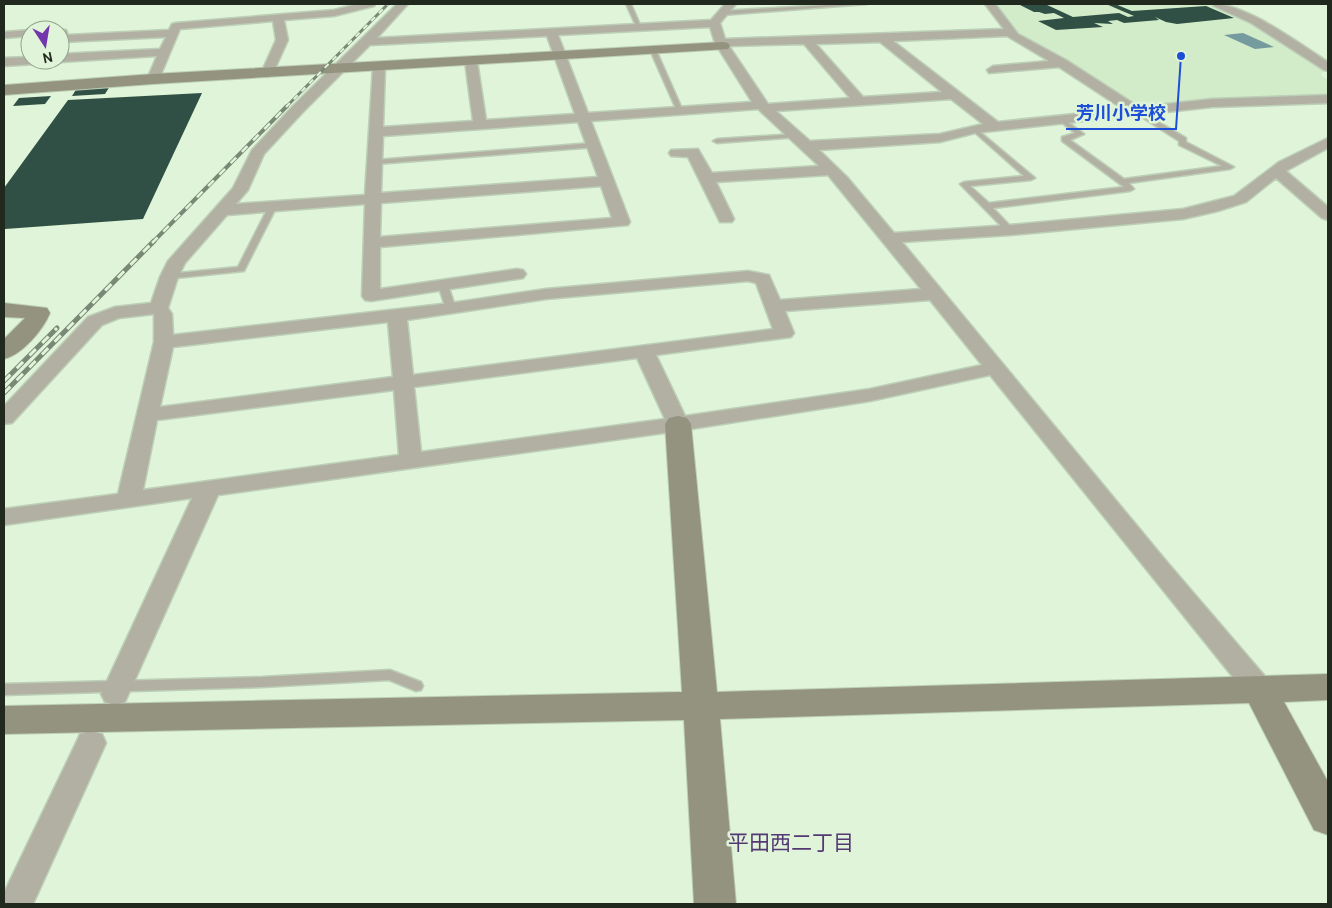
<svg xmlns="http://www.w3.org/2000/svg" width="1332" height="908" font-family="Cabin,'Noto Sans JP',sans-serif">
<style>
.built{fill:#d2ebc9}
.water{fill:#759b9f}
.building{fill:#305045}
.lines{fill:none;stroke-linecap:round;stroke-linejoin:round}
.lane-casing{stroke:#bdcfb7;stroke-width:3}
.street-casing{stroke:#bdcfb7;stroke-width:3}
.secondary-casing{stroke:#bdcfb7;stroke-width:2}
.lane{fill:#b1b0a3;fill-rule:evenodd}
.street{fill:#b1b0a3;fill-rule:evenodd}
.secondary{fill:#94937f;fill-rule:evenodd}
.rail-far2-casing{stroke:#7a8876;stroke-width:3}
.rail-far1-casing{stroke:#7a8876;stroke-width:4}
.rail-casing{stroke:#7a8876;stroke-width:5}
.rail-far2{stroke:#dff4d8;stroke-width:2;stroke-dasharray:5.5;stroke-linecap:butt}
.rail-far1{stroke:#dff4d8;stroke-width:2.5;stroke-dasharray:8;stroke-linecap:butt}
.rail{stroke:#dff4d8;stroke-width:3;stroke-dasharray:9;stroke-linecap:butt}
.labels{text-anchor:middle;stroke-width:5;stroke-linejoin:round;paint-order:stroke}
.near-neighbourhood-label{font-size:21px;fill:#533873;stroke:#dff4d8}
.leader{fill:none;stroke:#1d4ed8;stroke-width:2}
.callout-dot{fill:#1d4ed8;stroke:#dff4d8;stroke-width:2}
.callout-label{font-size:18px;text-anchor:middle;font-weight:bold;fill:#1d4ed8;stroke:#dff4d8;stroke-width:5;stroke-linejoin:round;paint-order:stroke}
</style>
<rect width="100%" height="100%" fill="#dff4d8"/>
<!-- built -->
<path class="built" d="M994,4H1214L1251,22L1325,68L1321,75L1328,80V97H1264L1145,107L1137,106L1032,44L1019,33Z"/>
<!-- water -->
<path class="water" d="M1243,33L1274,47L1255,49L1224,35Z"/>
<!-- building -->
<g class="building">
<path d="M1018,4H1045L1073,17L1119,13L1128,17L1134,16L1106,4H1115L1132,11L1206,6L1234,18L1177,24L1166,22L1155,17L1159,20L1124,23L1117,20L1108,21L1113,24L1094,23L1103,27L1056,30L1038,21L1064,18L1054,13L1045,14L1039,12H1034Z"/>
<path d="M110,86L105,94L72,96L77,88Z"/>
<path d="M202,93L143,219L5,229L4,231V188L68,100Z"/>
<path d="M51,96L45,104L13,106L19,98Z"/>
</g>
<g class="lines">
<defs>
<g id="lane">
<path d="M626,4H631L641,27L636,26Z"/>
<path d="M843,4H867L723,15L720,13L723,11Z"/>
<path d="M653,48L656,50L683,111L682,112L677,111L650,50Z"/>
<path d="M1134,110H1138L1186,138V142L1234,167L1230,169L1129,183L1134,189L1130,191L993,208L1014,230L1010,232H1007L960,184L964,182L1024,176L972,130L971,129L974,127L1035,178L1031,180L970,186L989,203L1124,187L1062,141V137L1075,133L1060,121V119L1062,118L1084,134L1070,140L1124,179L1222,166L1179,145V141L1134,112Z"/>
<path d="M796,134L800,136L798,137L717,143L713,141L717,139Z"/>
<path d="M593,143L597,145L596,147L376,164L372,162L376,160Z"/>
<path d="M270,204L277,206L244,271L166,279V275L169,274L238,267Z"/>
<path d="M443,282L448,285L456,309L454,311H448L446,309L438,285Z"/>
<path d="M390,670L421,682L423,686L421,690L416,691L389,680L262,687L4,695V684L262,677Z"/>
</g>
<g id="street">
<path d="M358,4H375L374,6L334,16L284,20L288,40L273,73L267,77L261,73L276,40L273,21L180,29L159,79L153,83L147,79L157,56L60,62L55,60H60V54L160,49L166,37L63,42H60V30H56H66L68,35L169,30L172,24L176,23L334,10Z"/>
<path d="M397,4H408L377,38L711,20L725,4H736L720,23L725,39L1004,29L985,4H995L1018,34L1066,60L1139,107L1212,99L1328,95V103L1212,107L975,133L940,142L819,150L847,177L894,233L1010,225L1183,209L1234,196L1279,162L1328,138V148L1286,171L1328,207V220L1322,218L1276,178L1246,202L1218,211L1183,219L1010,235L902,242L1167,562L1269,681L1273,689L1269,697L1259,700L1249,697L990,375L870,401L678,431L218,495L125,702L115,705L105,702L101,694L192,498L4,525V509L118,494L154,342V314L119,318L102,325L12,423L4,424V406L88,317L115,307L151,303L160,277L168,261L233,188L252,150L293,106ZM710,27L715,43L752,102L588,113L558,35ZM547,36L575,114L486,120L477,61L471,57L465,61L473,121L383,127L385,67L383,64H375L373,67L365,195L236,204L248,190L264,154L303,112L370,45ZM1007,36L1049,61L993,66L987,70L989,73L1059,67L1123,109L998,122L893,41ZM880,42L942,92L863,97L816,44ZM804,44L850,98L768,104L729,46ZM951,99L983,124L940,134L810,141L776,111ZM758,109L819,166L712,173L698,149L671,150L669,153L671,156L688,157L720,222H732L734,219L716,182L828,175L921,289L780,300L769,275L748,271L546,289L451,303L173,335L172,314L168,308L178,277L185,263L227,215L365,204L362,296L365,300L371,301L517,279L523,278L526,274L523,270L517,269L380,289V247L628,225L630,222L591,121ZM578,122L598,177L381,193L383,136ZM601,186L612,218L380,237L381,203ZM748,281L756,283L773,329L413,375L407,320L546,299ZM930,300L982,365L870,389L685,416L656,355L791,337L794,333L785,311ZM388,322L393,377L160,407L173,347ZM637,358L665,419L421,452L414,387ZM394,390L399,455L143,490L157,420Z"/>
<path d="M1213,4C1247,4 1298,43 1328,62V71L1324,70L1251,23L1214,6Z"/>
<path d="M30,30V36L4,38V32L30,30H32Z"/>
<path d="M30,57V60H41L35,64L4,66V58Z"/>
<path d="M91,731L102,734L106,743L33,904H4V893L76,743L80,734Z"/>
</g>
<g id="secondary">
<path d="M723,42L728,43L730,46L728,49L153,84L4,95V85L153,74Z"/>
<path d="M4,303L47,308L50,313C43,330 22,355 4,359V339L25,318L4,317Z"/>
<path d="M678,416L687,418L691,424L717,692L1328,674V700L1284,702L1328,782V835L1314,830L1249,703L720,719L736,904H694L684,720L4,734V706L682,692L665,424L669,418Z"/>
</g>
</defs>
<!-- lane casing -->
<use href="#lane" class="lane-casing"/>
<!-- street casing -->
<use href="#street" class="street-casing"/>
<!-- secondary casing -->
<use href="#secondary" class="secondary-casing"/>
<!-- lane -->
<use href="#lane" class="lane"/>
<!-- street -->
<use href="#street" class="street"/>
<!-- secondary -->
<use href="#secondary" class="secondary"/>
<defs>
<path id="rail-far2" d="M286,107L388,4"/>
<path id="rail-far1" d="M152,243L287,106"/>
<g id="rail">
<path d="M4,381L57,328"/>
<path d="M4,393L154,241"/>
</g>
</defs>
<!-- rail-far2 casing -->
<use href="#rail-far2" class="rail-far2-casing"/>
<!-- rail-far1 casing -->
<use href="#rail-far1" class="rail-far1-casing"/>
<!-- rail casing -->
<use href="#rail" class="rail-casing"/>
<!-- rail-far2 -->
<use href="#rail-far2" class="rail-far2"/>
<!-- rail-far1 -->
<use href="#rail-far1" class="rail-far1"/>
<!-- rail -->
<use href="#rail" class="rail"/>
</g>
<g class="labels">
<!-- near-neighbourhood labels -->
<g class="near-neighbourhood-label">
<text x="791" y="850">平田西二丁目</text>
</g>
</g>
<!-- callouts -->
<path class="leader" d="M1181 56L1176 129H1066"/>
<circle class="callout-dot" cx="1181" cy="56" r="5"/>
<g class="callout-label">
<text x="1121" y="119">芳川小学校</text>
</g>
<!-- border -->
<rect width="1332" height="908" fill="none" stroke="#21291f" stroke-width="10"/>
<!-- north arrow -->
<g transform="translate(45 45) rotate(168)"><circle r="24" fill="#dff4d8" stroke="#93a38e"/>
<path d="M0-4L9 19L0 12L-9 19Z" fill="#7336ac"/>
<text y="-8" font-size="14" font-weight="bold" text-anchor="middle" fill="#21291f">N</text>
</g>
</svg>
